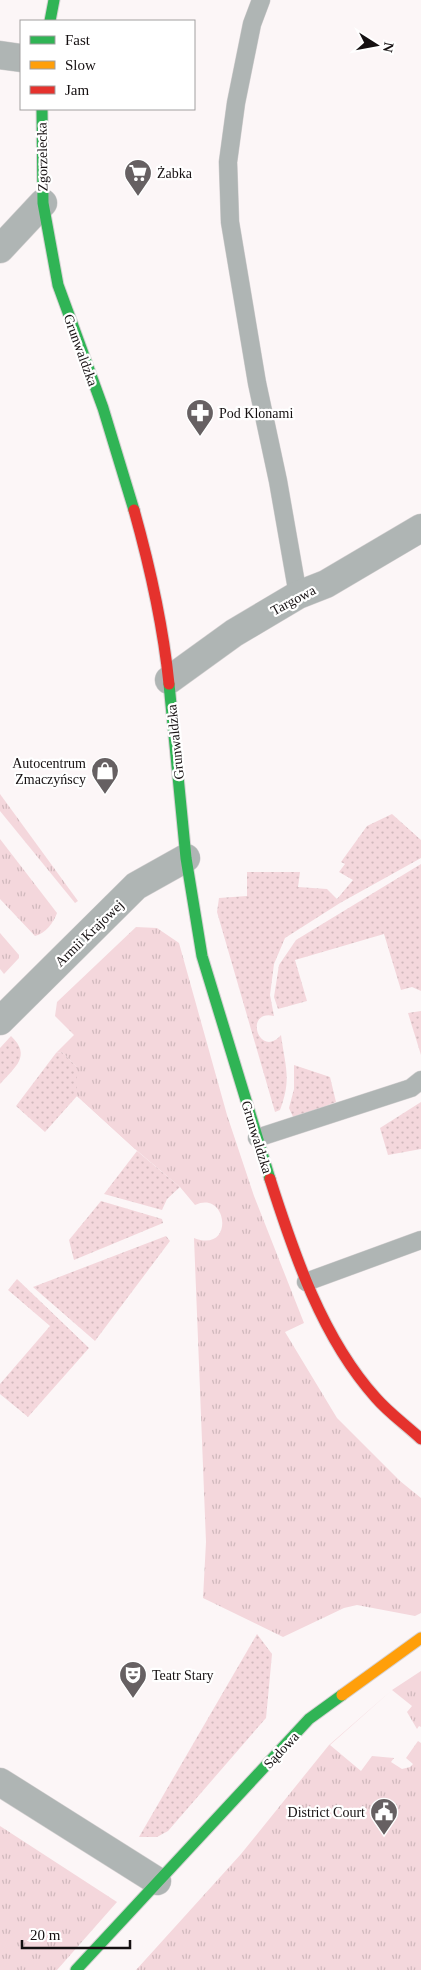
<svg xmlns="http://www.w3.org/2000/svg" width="421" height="1970" font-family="Georgia,serif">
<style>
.grass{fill:url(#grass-dots)}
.park{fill:url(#park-tufts)}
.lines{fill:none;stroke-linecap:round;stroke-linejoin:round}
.lane-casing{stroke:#d6d2d3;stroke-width:19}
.street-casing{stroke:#d6d2d3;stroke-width:29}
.fast-casing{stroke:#d6d2d3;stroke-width:13}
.slow-casing{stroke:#d6d2d3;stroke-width:13}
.jam-casing{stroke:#d6d2d3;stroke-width:13}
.lane{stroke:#afb5b4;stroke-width:18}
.street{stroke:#afb5b4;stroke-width:28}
.fast{stroke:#30b455;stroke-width:11}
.slow{stroke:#ff9f0a;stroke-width:11}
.jam{stroke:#e5322d;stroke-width:11}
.labels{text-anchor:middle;stroke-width:4.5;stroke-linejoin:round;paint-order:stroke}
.street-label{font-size:14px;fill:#151011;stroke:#fff}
.poi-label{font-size:14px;fill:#151011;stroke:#fff;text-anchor:start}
</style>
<defs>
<pattern id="grass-dots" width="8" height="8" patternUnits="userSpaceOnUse" patternTransform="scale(1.25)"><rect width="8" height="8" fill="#f4d7dc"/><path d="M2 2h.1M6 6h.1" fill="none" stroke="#d0b8bc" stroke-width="1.8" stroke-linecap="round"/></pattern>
<pattern id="park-tufts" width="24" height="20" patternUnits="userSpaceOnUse" patternTransform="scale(1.25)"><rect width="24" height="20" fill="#f4d7dc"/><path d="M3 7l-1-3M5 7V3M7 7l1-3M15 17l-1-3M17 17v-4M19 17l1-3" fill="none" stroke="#d0b8bc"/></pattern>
</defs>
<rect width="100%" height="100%" fill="#fcf6f7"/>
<!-- grass -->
<g class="grass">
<path d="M392,814L421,840V858L340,903L285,938L274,964L270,995L274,1016C243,1009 259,1060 281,1035C285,1066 292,1079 280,1110L275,1112L217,912L219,898L247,896V872H300L298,887L327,889L337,899L353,880L339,872L345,864L341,862L367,826Z"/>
<path d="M421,864V991L412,987L401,990L384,934L295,960L307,1001L278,1009L274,997L279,965L296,940Z"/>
<path d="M421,1011V1055L408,1013Z"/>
<path d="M11,1036C32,1056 15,1067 0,1084V1048Z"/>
<path d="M62,1052L147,1136L135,1149L77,1096L45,1132L16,1106L56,1053Z"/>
<path d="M294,1065L330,1077L336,1102L294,1119L289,1108L294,1089Z"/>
<path d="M421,1102V1149L388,1155L380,1128Z"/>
<path d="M137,1151L180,1187L167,1199L162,1210L104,1194Z"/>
<path d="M101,1201L162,1219L163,1223L74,1260L69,1240Z"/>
<path d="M166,1236L170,1241L95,1341L33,1287Z"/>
<path d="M17,1279L89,1348L28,1417L0,1394V1384L50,1326L8,1290Z"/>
<path d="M257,1634L272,1654L266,1718L168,1831L157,1837H139Z"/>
</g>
<!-- park -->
<g class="park">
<path d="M0,794L78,901L75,903L0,811Z"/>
<path d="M0,839L57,913C54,922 45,934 35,936L0,899Z"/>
<path d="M136,927L157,928L179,943L227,1115L254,1196L304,1323L285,1332L337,1418L400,1481L421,1498V1613L415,1616L357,1605L344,1608L283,1637L203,1598L206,1542L194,1238C235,1254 228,1189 195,1205L180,1187L135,1149L77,1096V1067L62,1052L56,1053L74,1035L55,1016L57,1002Z"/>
<path d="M0,933L19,955V958L4,974L0,969Z"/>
<path d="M421,1671V1727L419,1726L417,1729L407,1712L412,1706L392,1690L330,1745L361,1771L372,1756L394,1758L391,1762L402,1769L410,1767L413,1764L406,1758L418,1741L421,1743V1970H136L241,1854L329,1745L392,1690Z"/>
<path d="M0,1826L117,1902L57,1970H0Z"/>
</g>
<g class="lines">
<defs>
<g id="lane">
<path d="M261,0L252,24L236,103L228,162L230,222L257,383L278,481L298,595"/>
<path d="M257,1138L411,1088L421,1080"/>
<path d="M306,1282L421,1240"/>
</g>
<g id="street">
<path d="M0,55L21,58"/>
<path d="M0,249L43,203"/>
<path d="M169,680L234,633L298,595L326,584L421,528"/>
<path d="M0,1021L136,886L186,858"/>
<path d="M0,1782L157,1881"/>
</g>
<g id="fast">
<path d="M50,21L54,0"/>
<path d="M42,109L43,203L58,285L103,408L134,510"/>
<path d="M169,684L186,858L202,956L270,1179"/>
<path d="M76,1970L309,1719L342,1695"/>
</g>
<path id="slow" d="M342,1695L421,1638"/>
<g id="jam">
<path d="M134,510C150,567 163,625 169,684"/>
<path d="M270,1179C294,1254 322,1338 376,1398C389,1413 406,1425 421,1439"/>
</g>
</defs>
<!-- lane casing -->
<use href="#lane" class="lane-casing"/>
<!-- street casing -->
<use href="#street" class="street-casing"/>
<!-- fast casing -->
<use href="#fast" class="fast-casing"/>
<!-- slow casing -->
<use href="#slow" class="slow-casing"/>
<!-- jam casing -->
<use href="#jam" class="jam-casing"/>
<!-- lane -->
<use href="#lane" class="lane"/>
<!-- street -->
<use href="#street" class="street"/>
<!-- fast -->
<use href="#fast" class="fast"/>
<!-- slow -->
<use href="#slow" class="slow"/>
<!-- jam -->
<use href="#jam" class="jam"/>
</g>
<!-- icons -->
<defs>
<symbol id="supermarket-pin" viewBox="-11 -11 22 30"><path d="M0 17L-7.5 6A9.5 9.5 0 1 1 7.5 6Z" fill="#666062" stroke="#fff"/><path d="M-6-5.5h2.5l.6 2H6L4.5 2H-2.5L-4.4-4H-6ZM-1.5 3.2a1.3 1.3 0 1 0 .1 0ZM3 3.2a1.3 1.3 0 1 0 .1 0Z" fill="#fff"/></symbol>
<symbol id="pharmacy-pin" viewBox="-11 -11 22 30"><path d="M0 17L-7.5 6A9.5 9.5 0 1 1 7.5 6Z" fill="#666062" stroke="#fff"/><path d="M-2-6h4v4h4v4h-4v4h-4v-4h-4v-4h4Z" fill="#fff"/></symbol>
<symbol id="shop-pin" viewBox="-11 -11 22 30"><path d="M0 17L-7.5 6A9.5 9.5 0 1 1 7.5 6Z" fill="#666062" stroke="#fff"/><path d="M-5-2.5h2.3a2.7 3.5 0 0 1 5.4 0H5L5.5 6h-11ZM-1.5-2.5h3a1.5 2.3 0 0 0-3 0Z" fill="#fff"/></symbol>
<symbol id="theatre-pin" viewBox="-11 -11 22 30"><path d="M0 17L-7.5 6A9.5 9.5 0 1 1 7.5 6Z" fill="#666062" stroke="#fff"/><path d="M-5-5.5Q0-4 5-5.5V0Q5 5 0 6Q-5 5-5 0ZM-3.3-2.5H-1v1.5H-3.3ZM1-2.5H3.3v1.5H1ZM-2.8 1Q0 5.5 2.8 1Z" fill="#fff"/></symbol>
<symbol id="civic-pin" viewBox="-11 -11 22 30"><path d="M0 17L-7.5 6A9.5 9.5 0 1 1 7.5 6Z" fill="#666062" stroke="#fff"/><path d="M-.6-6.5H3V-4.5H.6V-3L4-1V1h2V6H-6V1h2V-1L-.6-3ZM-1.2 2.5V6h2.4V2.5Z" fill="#fff"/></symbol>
</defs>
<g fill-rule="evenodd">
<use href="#supermarket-pin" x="122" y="157" width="32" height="43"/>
<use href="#pharmacy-pin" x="184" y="397" width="32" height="43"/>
<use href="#shop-pin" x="89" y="755" width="32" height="43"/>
<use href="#theatre-pin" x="117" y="1659" width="32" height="43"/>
<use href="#civic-pin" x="368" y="1796" width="32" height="43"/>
</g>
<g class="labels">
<!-- street labels -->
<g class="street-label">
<text transform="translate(42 157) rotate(-91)" y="5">Zgorzelecka</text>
<text transform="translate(81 350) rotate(70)" y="5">Grunwaldzka</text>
<text transform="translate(293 600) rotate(-28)" y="5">Targowa</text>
<text transform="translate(175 742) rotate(-96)" y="5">Grunwaldzka</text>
<text transform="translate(89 933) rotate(-44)" y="5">Armii Krajowej</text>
<text transform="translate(257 1137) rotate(73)" y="5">Grunwaldzka</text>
<text transform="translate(281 1750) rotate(-47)" y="5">Sądowa</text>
</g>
<!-- poi labels -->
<g class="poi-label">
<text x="157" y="178">Żabka</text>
<text x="219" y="418">Pod Klonami</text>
<text x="86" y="768" text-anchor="end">Autocentrum<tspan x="86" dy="16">Zmaczyńscy</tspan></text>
<text x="152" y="1680">Teatr Stary</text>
<text x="365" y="1817" text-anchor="end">District Court</text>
</g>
</g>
<!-- legend -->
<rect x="20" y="20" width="175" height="90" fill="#ffffff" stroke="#a19fa0"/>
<rect x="30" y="36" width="25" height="8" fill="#30b455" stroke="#a19fa0"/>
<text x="65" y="45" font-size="15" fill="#151011">Fast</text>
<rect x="30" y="61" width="25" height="8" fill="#ff9f0a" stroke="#a19fa0"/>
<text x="65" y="70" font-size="15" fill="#151011">Slow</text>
<rect x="30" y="86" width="25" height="8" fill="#e5322d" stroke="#a19fa0"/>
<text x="65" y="95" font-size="15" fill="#151011">Jam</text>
<!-- north arrow -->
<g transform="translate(376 45) rotate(101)" stroke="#ffffff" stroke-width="4" paint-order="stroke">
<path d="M0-4L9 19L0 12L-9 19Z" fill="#151011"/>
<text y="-8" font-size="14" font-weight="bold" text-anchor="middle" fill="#151011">N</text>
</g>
<!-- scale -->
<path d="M22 1940v8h108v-8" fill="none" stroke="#151011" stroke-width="2.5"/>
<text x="30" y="1940" font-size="15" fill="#151011" stroke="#ffffff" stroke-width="4" paint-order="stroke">20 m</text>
</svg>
